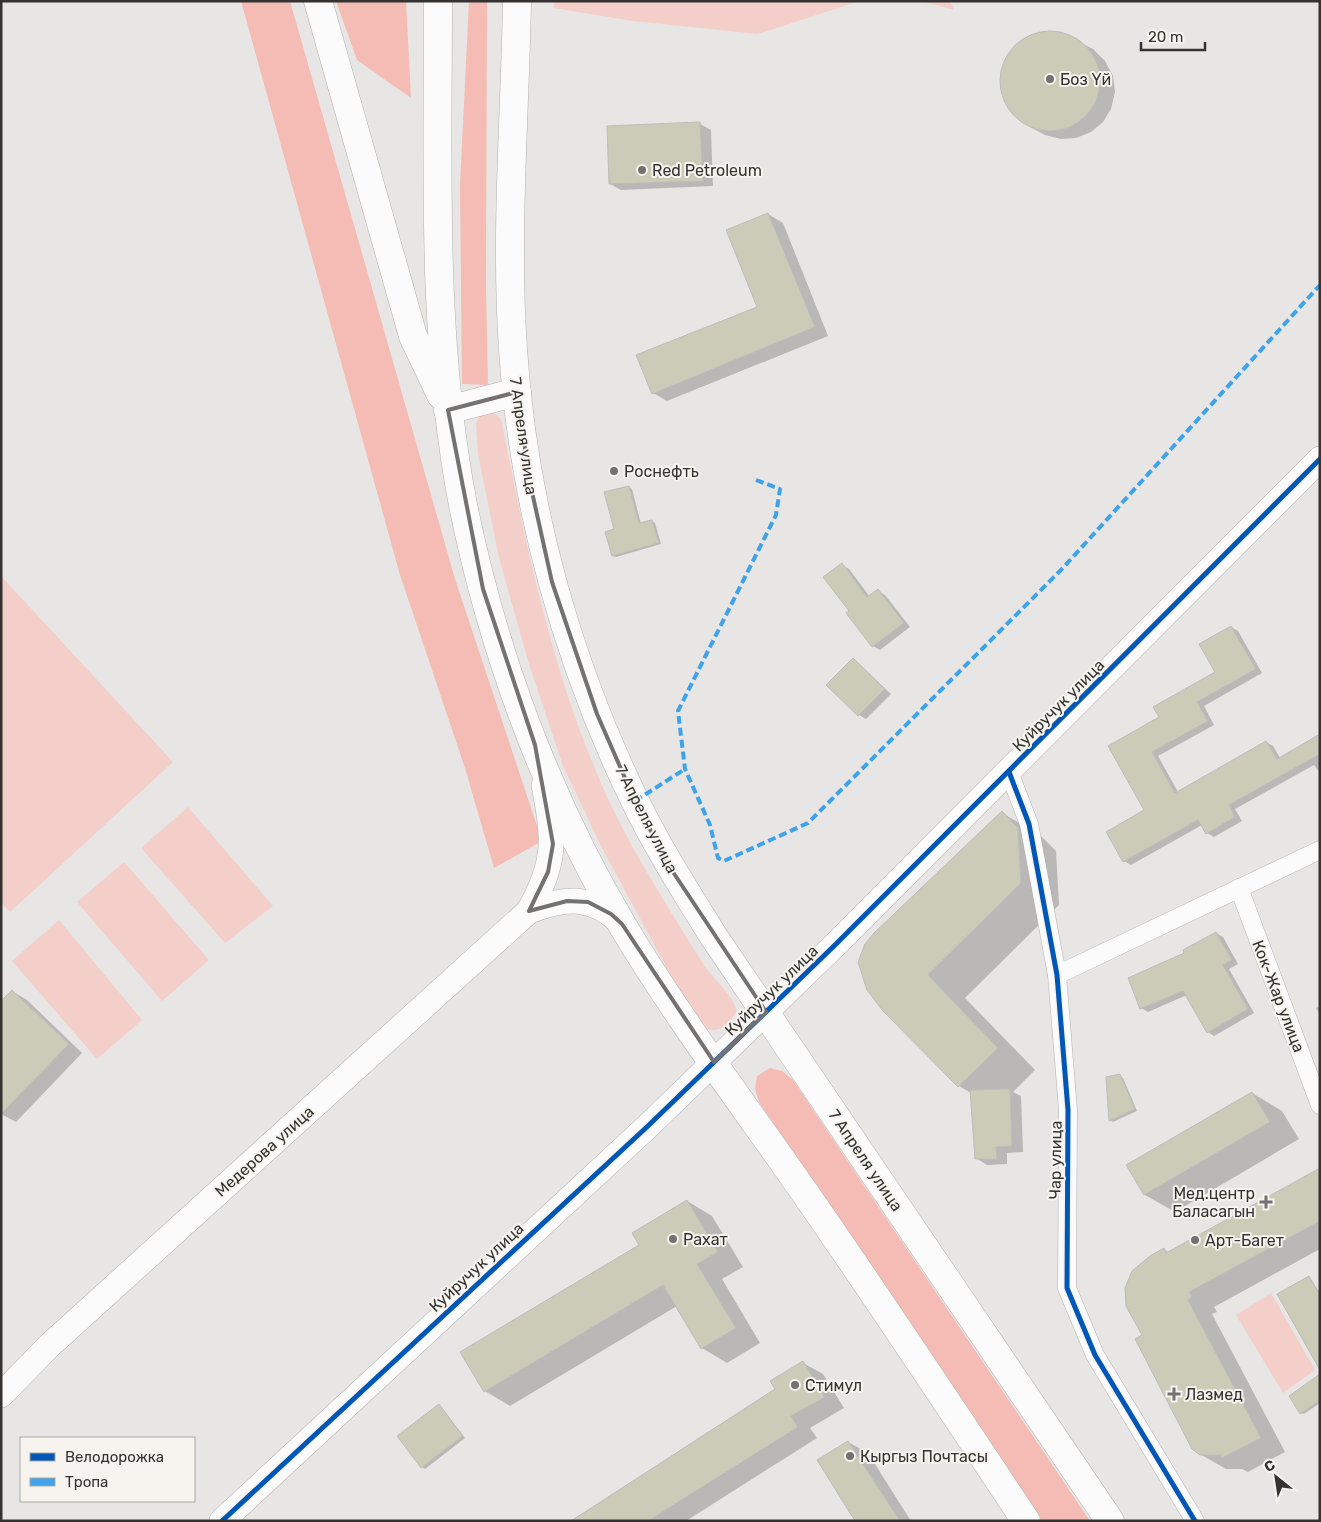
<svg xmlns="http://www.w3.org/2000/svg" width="1321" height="1522" font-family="Rubik,sans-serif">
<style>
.green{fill:#f4cec8}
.forest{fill:#f4bcb5}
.shadow{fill:#0003}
.building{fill:#cbcbb7;stroke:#bdbcbb}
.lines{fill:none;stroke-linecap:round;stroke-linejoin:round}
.street-casing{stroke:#b2b1af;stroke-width:19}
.secondary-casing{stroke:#b2b1af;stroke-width:26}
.primary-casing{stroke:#b2b1af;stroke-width:29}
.street{stroke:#fcfbfb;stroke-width:18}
.secondary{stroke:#fcfbfb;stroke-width:25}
.primary{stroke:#fcfbfb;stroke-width:28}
.quiet{stroke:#3ea3eb;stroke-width:4;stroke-dasharray:8 4;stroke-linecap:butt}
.cycleway-casing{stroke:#f7f4ef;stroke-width:8}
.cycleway{stroke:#0057b8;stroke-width:5}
.marked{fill:none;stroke:#737270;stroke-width:4;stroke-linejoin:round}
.poi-dot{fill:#737270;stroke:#f7f4ef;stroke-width:2}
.labels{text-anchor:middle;stroke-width:4;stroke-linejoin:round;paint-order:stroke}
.poi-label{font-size:16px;fill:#343331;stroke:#f7f4ef;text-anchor:start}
.street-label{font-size:16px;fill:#343331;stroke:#f7f4ef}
</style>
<rect width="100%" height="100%" fill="#e8e6e4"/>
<!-- green -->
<g class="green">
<path d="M554,1H860L758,34L633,21L554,8Z"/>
<path d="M921,1H950L954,10Z"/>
<path d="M487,412L494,413L501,419C527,550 554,684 611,805C637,859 670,911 702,962C713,980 731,991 737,1011C730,1022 720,1035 706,1028L676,985L602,848L563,766L529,664L499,558L478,454L476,423L480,415Z"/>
<path d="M1,576L173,762L10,912L1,903Z"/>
<path d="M188,807L273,906L225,943L141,848Z"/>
<path d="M124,862L209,960L162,1001L77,902Z"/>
<path d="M59,920L142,1020L97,1059L12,961Z"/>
<path d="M1271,1293L1315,1370L1283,1393L1236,1315Z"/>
</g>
<!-- forest -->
<g class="forest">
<path d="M241,1H290L455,579L542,841L494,868L465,768L400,575Z"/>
<path d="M336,1H406L411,98L357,60Z"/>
<path d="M469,1H487L486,286L488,385L462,384L460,185Z"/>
<path d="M770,1068L782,1071L793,1080L1090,1521H1042L759,1102L755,1089L757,1076Z"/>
</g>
<!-- shadow -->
<g class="shadow">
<path d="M1045,32L1062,34L1093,49L1105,61L1113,76L1115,92L1111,109L1103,122L1091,132L1076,138L1061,139L1045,135L1030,127L1017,118L1007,106L1002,91L1001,75L1006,60L1015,46L1029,37Z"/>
<path d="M700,124L711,130L713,186L621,190L610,184Z"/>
<path d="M768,214L783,223L828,336L667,401L653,393L758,307Z"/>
<path d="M629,487L632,489L641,524L652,521L655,523L661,544L616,557L613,556L615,530Z"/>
<path d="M842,565L849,569L870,597L878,591L885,595L910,627L880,650L873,646L850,612Z"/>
<path d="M1231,627L1238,631L1262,673L1204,706L1214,725L1158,756L1178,792L1266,742L1273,746L1280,758L1320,736V773L1314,765L1235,809L1242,821L1214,837L1207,833L1202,825L1131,865L1124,861L1146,811L1110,746L1160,718L1217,673Z"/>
<path d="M853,659L891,694L866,719L859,715Z"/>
<path d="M1002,813L1040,835L1056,851L1059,905L965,998L1035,1070L1013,1092L1021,1096L1023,1152L1007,1153V1164L987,1165L976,1158L971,1093L959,1086L884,1010Z"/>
<path d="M1216,933L1223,937L1238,964L1229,969L1254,1013L1214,1036L1208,1032L1187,995L1148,1012L1141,1008Z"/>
<path d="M12,991L27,1000L82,1053L16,1122L1,1114V1003Z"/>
<path d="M1320,1006V1015L1316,1008Z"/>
<path d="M1120,1076L1123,1078L1137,1111L1113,1122L1110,1120Z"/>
<path d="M1252,1093L1282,1111L1299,1139L1175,1212L1145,1195L1128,1166Z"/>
<path d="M1320,1169V1249L1214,1307L1217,1312L1212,1314L1285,1452L1248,1472L1242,1469H1226L1200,1454L1144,1336L1164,1249L1169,1253Z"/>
<path d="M687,1201L712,1216L743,1267L722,1279L760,1343L727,1363L702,1348L677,1306L510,1406L485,1391Z"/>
<path d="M1309,1277L1320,1293V1367Z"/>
<path d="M803,1363L823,1374L844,1408L810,1428L817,1438L686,1521H573L777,1390Z"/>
<path d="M1320,1376V1403L1304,1414L1301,1413Z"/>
<path d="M439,1405L465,1438L425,1469L422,1467Z"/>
<path d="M848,1442L868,1453L911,1521H857Z"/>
</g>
<!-- building -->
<g class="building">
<circle cx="1050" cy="81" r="50"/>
<path d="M700,122L703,181L609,184L607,126Z"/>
<path d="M768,213L815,327L652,394L636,355L757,307L726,230Z"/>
<path d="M629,486L639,523L652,520L659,543L612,556L605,532L614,529L604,492Z"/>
<path d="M842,563L867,597L878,589L904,623L872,647L846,613L849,611L823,577Z"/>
<path d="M1231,626L1256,669L1197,702L1208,721L1152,752L1175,793L1266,741L1277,759L1320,734V754L1229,805L1235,817L1206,834L1198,820L1123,862L1106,832L1144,810L1108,746L1159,717L1153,707L1215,672L1199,644Z"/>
<path d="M853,658L885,689L858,716L826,685Z"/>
<path d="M1002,811L1018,828L1021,883L928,975L998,1048L958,1087L883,1011L867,990L858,962L865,944L874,933Z"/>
<path d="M1216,932L1232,960L1223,965L1248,1009L1207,1033L1183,991L1140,1009L1128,978L1184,953L1183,950Z"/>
<path d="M12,990L69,1044L1,1114V1001Z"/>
<path d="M1120,1074L1135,1109L1109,1121L1106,1077Z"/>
<path d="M1010,1089L1012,1146L996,1147L997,1159H975L970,1090Z"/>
<path d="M1252,1092L1270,1122L1144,1195L1126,1165Z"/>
<path d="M1320,1168V1221L1189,1292L1192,1297L1188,1300L1261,1438L1222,1458L1220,1455H1200L1192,1449L1135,1339L1142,1335L1126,1306L1125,1288L1132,1271L1150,1256L1164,1248L1166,1253Z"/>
<path d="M687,1200L718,1252L697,1264L736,1328L701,1349L663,1285L484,1392L460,1352L639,1245L632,1233Z"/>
<path d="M1309,1276L1320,1295V1370L1277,1294Z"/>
<path d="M803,1361L825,1397L791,1416L798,1427L648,1521H571L775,1389L770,1381Z"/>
<path d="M1320,1374V1400L1300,1414L1289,1396Z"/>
<path d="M439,1404L463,1436L421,1468L397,1436Z"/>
<path d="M848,1441L900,1521H855L817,1460Z"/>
</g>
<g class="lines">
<defs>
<g id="street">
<path d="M1009,772L1029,824L1057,975L1068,1110L1067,1288L1095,1355L1195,1521"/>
<path d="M1239,888L1320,1105"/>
<path d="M1057,975L1320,850"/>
</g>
<g id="secondary">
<path d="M529,911C566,897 592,895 621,923"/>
<path d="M1,1395L50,1345L529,911C556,863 555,838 544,786"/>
<path d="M222,1521L649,1125L835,945L1320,459"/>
</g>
<g id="primary">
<path d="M318,1L413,336L441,395"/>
<path d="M438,1C438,169 431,339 463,505C493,653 547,799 624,928C679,1020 744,1105 805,1193C880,1301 953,1411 1026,1521"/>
<path d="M517,1C515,117 505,234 513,349C523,505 567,661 635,801C658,848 686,892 714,937L1110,1521"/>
<path d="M448,410L517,392"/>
</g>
</defs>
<!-- street casing -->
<use href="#street" class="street-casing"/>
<!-- secondary casing -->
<use href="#secondary" class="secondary-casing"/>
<!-- primary casing -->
<use href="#primary" class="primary-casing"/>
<!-- street -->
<use href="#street" class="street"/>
<!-- secondary -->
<use href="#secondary" class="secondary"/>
<!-- primary -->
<use href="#primary" class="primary"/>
<!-- quiet -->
<g class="quiet">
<path d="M756,480L780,489L776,515L678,711L685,769L710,825L718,858L724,861L808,823L1061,570L1320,285"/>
<path d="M635,801L685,769"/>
</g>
<defs>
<g id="cycleway">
<path d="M1009,772L1029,824L1057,975L1068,1110L1067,1288L1095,1355L1195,1521"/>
<path d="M222,1521L649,1125L835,945L1320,459"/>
</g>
</defs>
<!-- cycleway casing -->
<use href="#cycleway" class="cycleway-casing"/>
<!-- cycleway -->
<use href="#cycleway" class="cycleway"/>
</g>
<!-- marked area -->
<path class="marked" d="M517,392L530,483L552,582L597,714L635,801L671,869L766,1012L714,1062L622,924L611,914L588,902L567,901L529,911L548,872L553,844L535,745L483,589L448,410Z"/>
<!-- markers -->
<g class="poi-dot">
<circle cx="1050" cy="79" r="5"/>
<circle cx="642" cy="170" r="5"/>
<circle cx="614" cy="471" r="5"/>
<path d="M1263.5 1194.5h5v5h5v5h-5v5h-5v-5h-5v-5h5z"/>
<circle cx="673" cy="1239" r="5"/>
<circle cx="1195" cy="1240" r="5"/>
<circle cx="795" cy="1385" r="5"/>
<path d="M1171.5 1386.5h5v5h5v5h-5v5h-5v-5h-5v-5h5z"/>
<circle cx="850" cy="1456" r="5"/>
</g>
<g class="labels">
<!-- poi labels -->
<g class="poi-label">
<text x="1060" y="85">Боз Үй</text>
<text x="652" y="176">Red Petroleum</text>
<text x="624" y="477">Роснефть</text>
<text x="1255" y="1199" text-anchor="end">Мед.центр<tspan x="1255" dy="18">Баласагын</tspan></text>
<text x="683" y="1245">Рахат</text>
<text x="1205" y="1246">Арт-Багет</text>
<text x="805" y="1391">Стимул</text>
<text x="1185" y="1400">Лазмед</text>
<text x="860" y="1462">Кыргыз Почтасы</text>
</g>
<!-- street labels -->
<g class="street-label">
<text transform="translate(524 436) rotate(82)" y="6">7 Апреля улица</text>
<text transform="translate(1058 705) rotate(-45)" y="6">Куйручук улица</text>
<text transform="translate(647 819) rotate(63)" y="6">7 Апреля улица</text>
<text transform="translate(771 990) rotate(-44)" y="6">Куйручук улица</text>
<text transform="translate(1279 996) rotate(69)" y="6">Кок-Жар улица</text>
<text transform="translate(264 1151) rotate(-42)" y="6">Медерова улица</text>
<text transform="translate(866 1160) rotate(56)" y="6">7 Апреля улица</text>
<text transform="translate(1055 1160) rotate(-89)" y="6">Чар улица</text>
<text transform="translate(476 1267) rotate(-43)" y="6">Куйручук улица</text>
</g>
</g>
<!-- border -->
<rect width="1321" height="1522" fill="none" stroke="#343331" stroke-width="5"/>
<!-- legend -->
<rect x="20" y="1437" width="175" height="65" fill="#f7f4ef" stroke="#a9a7a3"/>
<rect x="30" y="1453" width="25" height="8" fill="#0057b8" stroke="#a9a7a3"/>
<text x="65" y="1462" font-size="15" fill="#343331">Велодорожка</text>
<rect x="30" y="1478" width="25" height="8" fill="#3ea3eb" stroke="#a9a7a3"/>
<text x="65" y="1487" font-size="15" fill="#343331">Тропа</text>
<!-- north arrow -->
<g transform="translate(1276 1477) rotate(330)" stroke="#f7f4ef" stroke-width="4" paint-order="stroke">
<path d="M0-4L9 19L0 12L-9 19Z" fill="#343331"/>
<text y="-8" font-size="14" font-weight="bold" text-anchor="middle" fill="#343331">С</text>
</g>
<!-- scale -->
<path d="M1141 42v8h64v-8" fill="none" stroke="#343331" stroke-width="2.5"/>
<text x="1148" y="42" font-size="15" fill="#343331" stroke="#f7f4ef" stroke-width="4" paint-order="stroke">20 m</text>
</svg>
